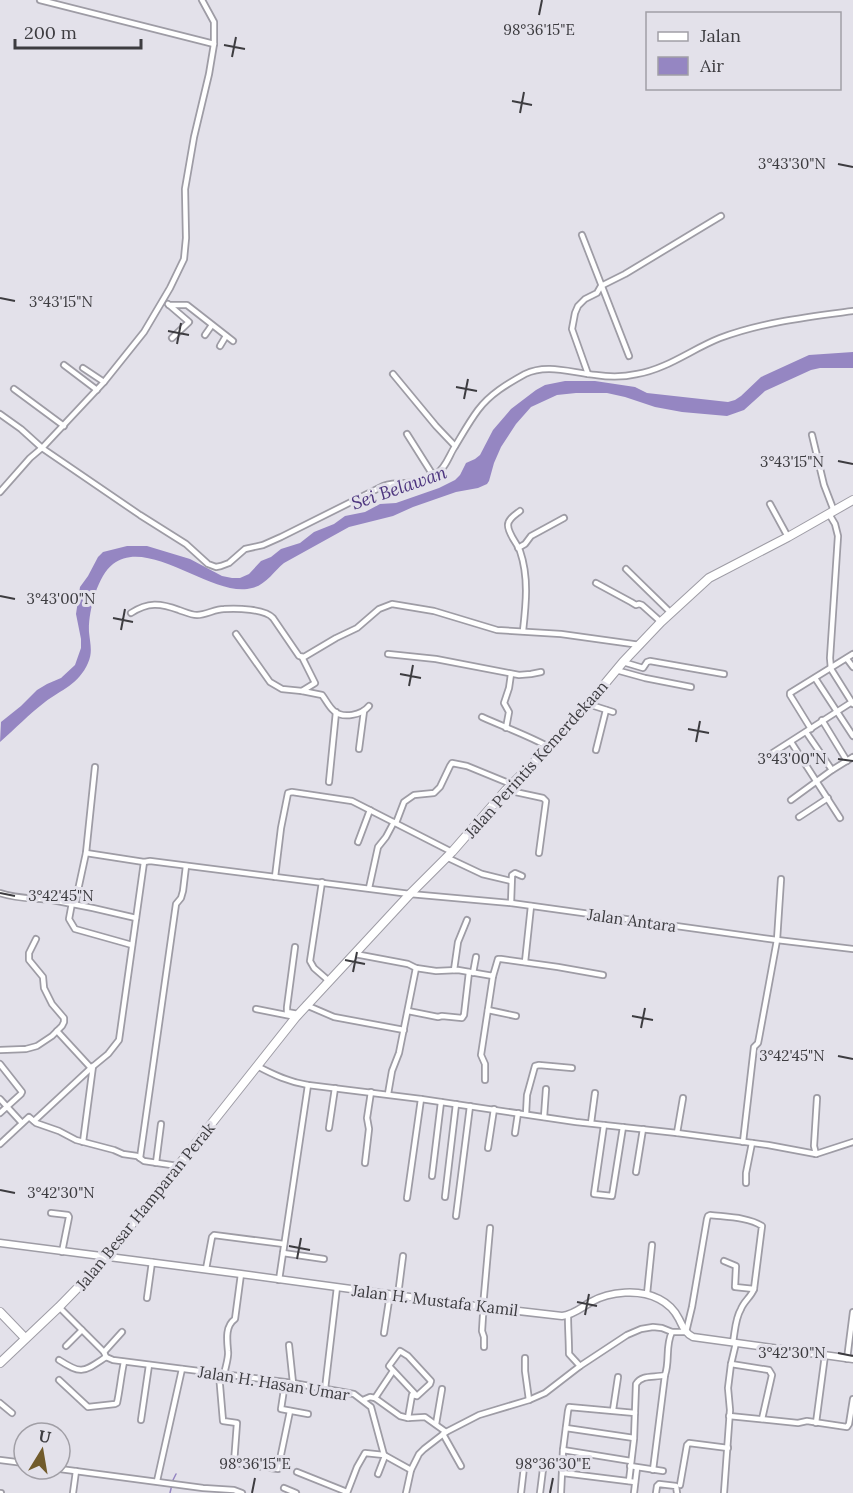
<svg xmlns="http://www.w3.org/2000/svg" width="853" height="1493" font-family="Lora,serif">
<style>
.water{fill:#9586c2}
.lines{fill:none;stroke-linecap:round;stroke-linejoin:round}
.stream{stroke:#9586c2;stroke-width:1.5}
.minor-casing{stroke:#9e9ca5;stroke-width:8}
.tertiary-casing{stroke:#9e9ca5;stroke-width:9}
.primary-casing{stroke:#9e9ca5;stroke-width:10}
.minor{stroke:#fff;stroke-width:4.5}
.tertiary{stroke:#fff;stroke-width:6}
.primary{stroke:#fff;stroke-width:8}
.ticks{fill:none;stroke:#3d3c40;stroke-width:2}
.labels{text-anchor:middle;stroke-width:6;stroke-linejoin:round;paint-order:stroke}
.street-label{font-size:16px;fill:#3d3c40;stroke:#e3e1ea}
.water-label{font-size:18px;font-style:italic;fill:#4c347e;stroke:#e3e1ea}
.ticks-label{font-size:15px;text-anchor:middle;fill:#3d3c40;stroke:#e3e1ea;stroke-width:6;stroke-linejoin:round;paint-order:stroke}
</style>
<rect width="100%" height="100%" fill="#e3e1ea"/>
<!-- water -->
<path class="water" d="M853,352V368H820L811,370L765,391L744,410L727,416L682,412L655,407L625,397L607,393H576L557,395L531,407L516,424L501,447L494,463L489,481L487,484L478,488L456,492L413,507L393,516L349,527L284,563C274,571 266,585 252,588C214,599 149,536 113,564C97,576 88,613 89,632C90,643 93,652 88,663C79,684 61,690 45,702C29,714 15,729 0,742L1,722L21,706L37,690L47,684L61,678L75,665L81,648V639L76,614L80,587L88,576L98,557L103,552L127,546H147L190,559L222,576L232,578H240L249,574L261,561L271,557L281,549L300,543L314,532L334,524L345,516L365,512L380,504L396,503L439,488L455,480L460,475L466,463L475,459L480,455L493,430L511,409L536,390L545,385L565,381H595L635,387L647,393L728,402L735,400L741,396L761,377L809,355Z"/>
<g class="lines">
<!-- stream -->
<path class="stream" d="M170,1493L173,1480L176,1474"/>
<defs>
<g id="minor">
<path d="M40,0L214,44"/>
<path d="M582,235L629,356"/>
<path d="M168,304L189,322L172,338"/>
<path d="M169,305H187L233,341"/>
<path d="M205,335L212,325"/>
<path d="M220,346L226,336"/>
<path d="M64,365L97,390"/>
<path d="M83,368L104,382"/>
<path d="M393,374L436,426L455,446"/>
<path d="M588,374L572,329L575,313L578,306L585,299L597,293L601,286L625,274L721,216"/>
<path d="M14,389L64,426"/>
<path d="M0,414L21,429L42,448L140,515L186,544L208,564L216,567L221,566L229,563L245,549L263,545L281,537L383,486C391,483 398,483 406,483C416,483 427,479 436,474C445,469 449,456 454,448C462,435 469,422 478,410C490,394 507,384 525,374C547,363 572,373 596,375C609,377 624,377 637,374C667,369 692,349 720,338C763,322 808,317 853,311"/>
<path d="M407,434L431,472L435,474"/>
<path d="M812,435L824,485L834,511"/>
<path d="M0,492L30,458L43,447L104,382L144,332L170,288L184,259L186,238L185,189L194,137L209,74L214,44V22L202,0"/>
<path d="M770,504L788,537"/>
<path d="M520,511C515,515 508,519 508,525C508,534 517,543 520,551C529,577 526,604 523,631"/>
<path d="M829,514L835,524L838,536L830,658L831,669L853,704"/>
<path d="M518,548L525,544L531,536L564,518"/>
<path d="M626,569L671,613"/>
<path d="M596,583L631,602L636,605L639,604L642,605L661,622"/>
<path d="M131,613C148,602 160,603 179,610C185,612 191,615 197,615C206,615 215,609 224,609C237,608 265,609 273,618L299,656L304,657L336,638L357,628L379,609L392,604L434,611L497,630L561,634L640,645"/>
<path d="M236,634L270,682L282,689L302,691L315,683L302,657"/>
<path d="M388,654L436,659L519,675L531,674L541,672"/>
<path d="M847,659L853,667"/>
<path d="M623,662L643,668L647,662L650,661L724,674"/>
<path d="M616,670L645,678L691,687"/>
<path d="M815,678L853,736"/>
<path d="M302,691L322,695C326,700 329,707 334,711C343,719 362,715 369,706"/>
<path d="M588,704L613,712"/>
<path d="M482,717C504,727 527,735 549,747"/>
<path d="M822,720L847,761"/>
<path d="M506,728L509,712L504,703L509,688L511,674"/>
<path d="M811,729L790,695V693L853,654"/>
<path d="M806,732L832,770"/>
<path d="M791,742L840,818"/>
<path d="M359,749L364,711"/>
<path d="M596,750L606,710"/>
<path d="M760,761L852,702"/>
<path d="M329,782L336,712"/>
<path d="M506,790L543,798L546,801L539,853"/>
<path d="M791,800L832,770L853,757"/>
<path d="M799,817L828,798"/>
<path d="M396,823L404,802L414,795L434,793L440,787L450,766L452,763L467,766L511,784"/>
<path d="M358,842L370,810"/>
<path d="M86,853L144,862L150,861L410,894L511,903L777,940L853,949"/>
<path d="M446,857L482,874L511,881"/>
<path d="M275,877L281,828L288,793L292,792L352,801L452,852"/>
<path d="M322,882L310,961L314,968L329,981"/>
<path d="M369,888L378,847L386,837L394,822"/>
<path d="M0,893C16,899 35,898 52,900C80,905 108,911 136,918"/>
<path d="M72,903L69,919L75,929L132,945"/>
<path d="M511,903L512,875L515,873L522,876"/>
<path d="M75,904L86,853L95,767"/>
<path d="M295,947L287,1007V1012L298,1014"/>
<path d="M355,954L408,964L416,968L436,971L458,970L493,976L498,959H501L558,967L603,975"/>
<path d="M525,962L531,906"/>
<path d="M454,970L458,942L467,920"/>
<path d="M473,973L476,957"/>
<path d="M306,1005L334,1017L404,1030"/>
<path d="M256,1009L296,1017"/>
<path d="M488,1010L516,1016"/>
<path d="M408,1011L438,1017L442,1016L462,1018L464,1015L469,972"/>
<path d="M57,1031L91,1068"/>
<path d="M0,1050L26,1049L37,1046L52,1036L62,1026L64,1022V1018L52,1004L44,988L43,977L29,960V953L36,939"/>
<path d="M0,1064L22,1092L21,1094L0,1113"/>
<path d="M257,1066C274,1075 289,1082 308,1085L421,1099L576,1122L677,1133L768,1145L816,1154L853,1142"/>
<path d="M485,1080V1064L481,1055L493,976"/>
<path d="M388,1094L392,1071L399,1053L416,968"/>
<path d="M0,1099L22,1123"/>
<path d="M526,1114L527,1095L535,1066L539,1065L572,1068"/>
<path d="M544,1117L546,1089"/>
<path d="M34,1121L91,1068L108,1054L119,1040L144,862"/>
<path d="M591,1123L595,1093"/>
<path d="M604,1125L594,1194L612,1196L623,1127"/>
<path d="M329,1128L335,1088"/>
<path d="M515,1133L518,1113"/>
<path d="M677,1133L683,1098"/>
<path d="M83,1142L93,1066"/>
<path d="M743,1142L754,1047L758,1043L759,1038L777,940L781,879"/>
<path d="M0,1144L29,1117L36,1123L59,1131L76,1140L114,1150L123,1154L137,1156L144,1161L178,1166"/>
<path d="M488,1148L494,1109"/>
<path d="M816,1154L814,1146L817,1098"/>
<path d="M140,1158L176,904L181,898L183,891L186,866"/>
<path d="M156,1163L161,1124"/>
<path d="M365,1163L369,1129L367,1118L371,1092"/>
<path d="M636,1172L643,1129"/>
<path d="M432,1176L441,1102"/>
<path d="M746,1183V1173L752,1143"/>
<path d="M445,1197L456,1104"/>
<path d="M407,1198L421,1099"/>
<path d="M51,1213L68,1215L69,1217L62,1252"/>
<path d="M456,1216L470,1106"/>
<path d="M283,1253L324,1259"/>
<path d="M724,1261L736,1266L735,1287L754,1289"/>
<path d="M206,1269L212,1237L214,1235L284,1244"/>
<path d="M279,1280L308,1085"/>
<path d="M647,1294L652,1245"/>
<path d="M398,1295L403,1256"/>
<path d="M147,1298L152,1262"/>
<path d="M59,1307L104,1352L106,1357L113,1360L293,1383L354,1394L371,1407L384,1455L411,1470L419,1454L424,1449L446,1432L479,1415L529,1400L545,1393L580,1366L627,1335L641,1329L653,1327L662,1328L672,1332"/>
<path d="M483,1307L490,1228"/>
<path d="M568,1316C568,1329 569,1341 569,1354L580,1366"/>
<path d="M384,1333L390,1294"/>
<path d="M289,1345L293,1383"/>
<path d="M66,1346L82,1330"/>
<path d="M484,1347V1337L482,1331L483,1315L487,1307"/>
<path d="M104,1352L122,1332"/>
<path d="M525,1358V1371L529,1400"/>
<path d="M847,1359L853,1312"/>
<path d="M59,1360C82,1375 83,1372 106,1357"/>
<path d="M731,1364L769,1370L772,1375L762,1419"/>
<path d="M219,1374L223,1421L237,1423L234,1463L278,1469L290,1411"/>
<path d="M224,1375C225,1368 229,1358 228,1351C227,1340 225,1326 235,1319L241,1274"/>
<path d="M59,1380L88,1407L115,1404L117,1403C120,1389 121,1376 124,1362"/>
<path d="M285,1383L281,1409L308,1414"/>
<path d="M325,1389L337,1287"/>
<path d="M375,1398L393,1371"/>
<path d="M363,1400L370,1397L375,1398L400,1416L408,1418L425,1417L446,1432"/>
<path d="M0,1403L12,1413"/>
<path d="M613,1410L618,1377"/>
<path d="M729,1416L798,1423L807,1421L847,1427L849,1424L853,1399"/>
<path d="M408,1418L412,1395L417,1396L430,1384L431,1381L408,1356L400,1351L389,1366L417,1396"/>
<path d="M141,1420L149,1365"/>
<path d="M816,1423L825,1355"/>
<path d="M436,1424L442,1389"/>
<path d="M566,1428L634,1438"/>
<path d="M443,1434L461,1466"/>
<path d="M563,1450L631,1461"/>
<path d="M0,1460L24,1463"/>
<path d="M630,1466L663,1471"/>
<path d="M60,1469L203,1488L234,1490L242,1493"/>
<path d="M653,1470L665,1375"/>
<path d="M297,1472L347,1492"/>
<path d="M563,1473L635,1482"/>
<path d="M378,1474L385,1456"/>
<path d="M157,1481L182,1369"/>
<path d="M629,1481L634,1439L636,1384C642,1374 655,1378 665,1375C670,1361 665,1346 672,1332H686L692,1307L707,1219L708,1216L710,1215C726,1217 748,1217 762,1226L754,1289C751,1297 744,1301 741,1309C735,1319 735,1332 733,1342"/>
<path d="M680,1485L687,1445L689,1443L728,1448"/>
<path d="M284,1488L296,1493"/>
<path d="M0,1493H1"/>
<path d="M73,1493L76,1471"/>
<path d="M347,1493L357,1467L365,1453L384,1455"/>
<path d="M406,1493L411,1470"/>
<path d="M521,1493L524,1467"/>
<path d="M540,1493L543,1469"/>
<path d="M561,1493L563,1450L568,1411L569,1407L635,1413"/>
<path d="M634,1493L637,1468"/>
<path d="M656,1493L657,1486L659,1484L676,1486L677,1493"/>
<path d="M724,1493L730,1410L728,1388L731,1364L736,1343"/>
</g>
<path id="tertiary" d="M0,1243L241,1274L483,1307L562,1316C573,1315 582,1307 591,1302C610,1291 640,1289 659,1299C667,1303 675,1311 679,1319C683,1327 685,1333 693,1337L853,1359"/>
<g id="primary">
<path d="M0,1312L25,1338"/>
<path d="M0,1363L59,1307L97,1268L296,1017L410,894L452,852L506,790L549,747L588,704L623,662L661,622L709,578L788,537L853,500"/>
</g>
</defs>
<!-- minor casing -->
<use href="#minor" class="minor-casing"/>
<!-- tertiary casing -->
<use href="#tertiary" class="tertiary-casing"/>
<!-- primary casing -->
<use href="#primary" class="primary-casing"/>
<!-- minor -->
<use href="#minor" class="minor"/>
<!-- tertiary -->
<use href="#tertiary" class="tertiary"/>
<!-- primary -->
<use href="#primary" class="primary"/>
</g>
<!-- ticks -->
<path class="ticks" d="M539,15L542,0M224,45L245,49M232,57L236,37M512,101L532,105M520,113L524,92M838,164L853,167M0,298L15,301M168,331L189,335M177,344L181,323M456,387L477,391M464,399L468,379M838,461L853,464M0,596L15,599M113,618L133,622M121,630L125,609M400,674L421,678M409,686L413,665M688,729L709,733M696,742L700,721M838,759L853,761M0,893L15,896M345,960L365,964M353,972L357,952M632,1016L653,1020M641,1028L645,1008M838,1056L853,1059M0,1190L15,1193M289,1246L310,1250M297,1259L301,1238M577,1302L597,1306M585,1315L589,1294M838,1353L853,1356M252,1493L255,1478M550,1493L553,1478"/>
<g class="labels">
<!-- street labels -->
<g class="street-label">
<text transform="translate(536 759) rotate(-48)" y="6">Jalan Perintis Kemerdekaan</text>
<text transform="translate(632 920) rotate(8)" y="6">Jalan Antara</text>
<text transform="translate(145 1206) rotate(-51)" y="6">Jalan Besar Hamparan Perak</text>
<text transform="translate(435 1300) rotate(7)" y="6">Jalan H. Mustafa Kamil</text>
<text transform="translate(274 1383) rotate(9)" y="6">Jalan H. Hasan Umar</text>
</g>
<!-- water labels -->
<g class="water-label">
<text transform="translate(399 488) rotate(-19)" y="6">Sei Belawan</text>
</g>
</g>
<g class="ticks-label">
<text x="539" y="35">98°36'15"E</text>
<text x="792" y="169">3°43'30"N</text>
<text x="61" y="307">3°43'15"N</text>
<text x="792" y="467">3°43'15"N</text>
<text x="61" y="604">3°43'00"N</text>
<text x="792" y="764">3°43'00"N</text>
<text x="61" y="901">3°42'45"N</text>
<text x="792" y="1061">3°42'45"N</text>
<text x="61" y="1198">3°42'30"N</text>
<text x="792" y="1358">3°42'30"N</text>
<text x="255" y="1469">98°36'15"E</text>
<text x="553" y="1469">98°36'30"E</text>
</g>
<!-- legend -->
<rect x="646" y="12" width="195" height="78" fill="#e3e1ea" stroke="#a19fa6" stroke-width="1.5"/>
<rect x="658" y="32" width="30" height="9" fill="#ffffff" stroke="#a19fa6" stroke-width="1.5"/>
<text x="700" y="42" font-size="18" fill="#3d3c40">Jalan</text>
<rect x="658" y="57" width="30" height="18" fill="#9586c2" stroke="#a19fa6" stroke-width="1.5"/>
<text x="700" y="72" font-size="18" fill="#3d3c40">Air</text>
<!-- north arrow -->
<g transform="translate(42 1451) rotate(11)"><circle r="28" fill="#e3e1ea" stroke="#a19fa6" stroke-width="1.5"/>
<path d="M0-4.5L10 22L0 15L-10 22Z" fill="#715b2b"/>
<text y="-9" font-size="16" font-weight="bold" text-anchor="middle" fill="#3d3c40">U</text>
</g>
<!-- scale -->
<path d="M15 39v9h126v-9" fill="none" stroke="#3d3c40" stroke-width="3"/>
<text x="24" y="39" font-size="18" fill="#3d3c40" stroke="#e3e1ea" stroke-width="4.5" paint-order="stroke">200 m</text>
</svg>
